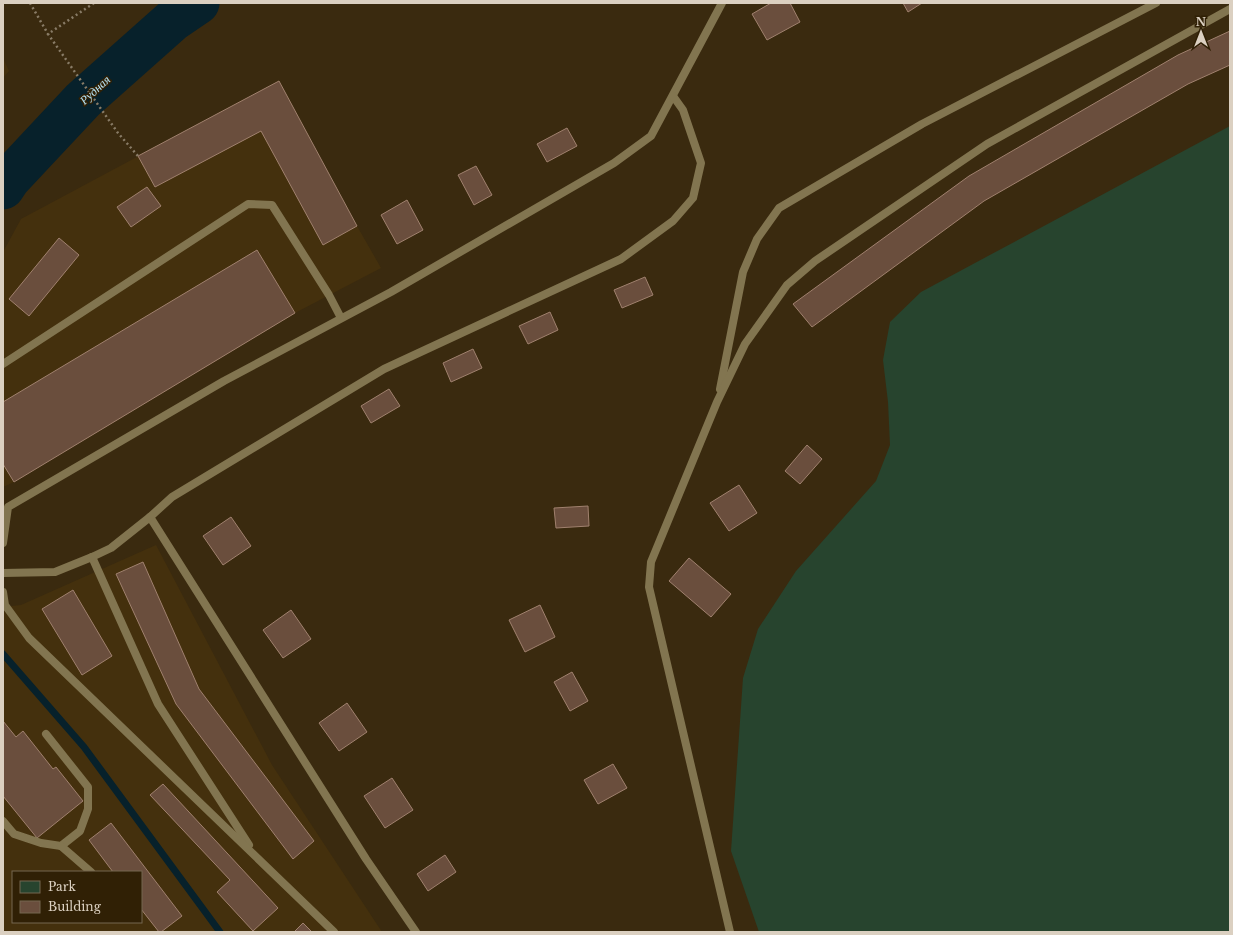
<svg xmlns="http://www.w3.org/2000/svg" width="1233" height="935" font-family="'Libre Baskerville',serif">
<style>
.built{fill:#44300d;fill-rule:evenodd}
.green{fill:#27442e}
.lines{fill:none;stroke-linecap:round;stroke-linejoin:round}
.stream{stroke:#07212b;stroke-width:7}
.river{stroke:#07212b;stroke-width:43}
.building{fill:#6a4e3d;stroke:#a0816e}
.path{stroke:#897c67;stroke-width:2.5;stroke-dasharray:2 3;stroke-linecap:butt}
.lane{stroke:#827550;stroke-width:8}
.labels{text-anchor:middle;stroke-width:3;stroke-linejoin:round;paint-order:stroke}
.water-label{font-size:12px;font-style:italic;fill:#b7e6f9;stroke:#302005}
</style>
<rect width="100%" height="100%" fill="#3a2a0f"/>
<!-- built -->
<g class="built">
<path d="M3,58L9,71L3,78Z"/>
<path d="M279,81L357,226L381,268L295,313L14,482L3,487V252L21,219Z"/>
<path d="M156,545L272,765L382,932H3V607L21,605ZM13,872H141V922H13Z"/>
</g>
<!-- green -->
<path class="green" d="M1230,126V932H759L731,851L743,678L758,629L796,571L876,481L890,445L888,402L883,360L890,322L921,292Z"/>
<g class="lines">
<!-- stream -->
<path class="stream" d="M3,654L84,747L220,932"/>
<!-- river -->
<path class="river" d="M3,188L9,179L83,100L173,20L198,3"/>
</g>
<!-- building -->
<g class="building">
<path d="M771,3H790L800,22L767,40L752,14Z"/>
<path d="M903,3H922L908,12Z"/>
<path d="M1230,31V65L1188,84L984,201L812,327L793,304L969,176L1178,55Z"/>
<path d="M279,81L357,226L323,245L261,131L155,187L138,156Z"/>
<path d="M567,128L577,146L547,162L537,144Z"/>
<path d="M476,166L492,195L474,205L458,175Z"/>
<path d="M147,187L161,206L131,227L117,207Z"/>
<path d="M407,200L423,230L397,244L381,215Z"/>
<path d="M59,238L79,255L29,316L9,299Z"/>
<path d="M257,250L295,313L14,482L3,464V402Z"/>
<path d="M645,277L653,295L622,308L614,290Z"/>
<path d="M550,312L558,330L528,344L519,326Z"/>
<path d="M473,349L482,368L451,382L443,363Z"/>
<path d="M389,389L400,406L371,423L361,406Z"/>
<path d="M807,445L822,459L800,484L785,471Z"/>
<path d="M739,485L757,513L729,531L710,503Z"/>
<path d="M588,506L589,526L556,528L554,508Z"/>
<path d="M231,517L251,546L223,565L203,536Z"/>
<path d="M689,558L731,594L711,617L669,581Z"/>
<path d="M143,562L199,689L314,841L293,859L176,704L116,574Z"/>
<path d="M73,590L112,656L82,675L42,609Z"/>
<path d="M540,605L555,637L525,652L509,620Z"/>
<path d="M291,610L311,639L283,658L263,630Z"/>
<path d="M572,672L588,701L570,711L554,682Z"/>
<path d="M347,703L367,732L339,751L319,723Z"/>
<path d="M3,721L16,737L23,731L53,769L56,767L83,801L37,838L3,796Z"/>
<path d="M613,764L627,788L598,804L584,780Z"/>
<path d="M392,778L413,810L385,828L364,796Z"/>
<path d="M163,784L278,908L253,931L217,892L230,880L150,795Z"/>
<path d="M111,823L182,916L161,932H159L141,909V872H113L89,840Z"/>
<path d="M445,855L456,872L428,891L417,874Z"/>
<path d="M303,923L312,932H294Z"/>
</g>
<g class="lines">
<!-- path -->
<g class="path">
<path d="M30,3L48,34"/>
<path d="M94,3L48,34L118,133L138,156"/>
</g>
<!-- lane -->
<g class="lane">
<path d="M3,364L248,204L272,205L329,295L341,318"/>
<path d="M720,389L743,272L757,239L779,208L922,124L1156,3"/>
<path d="M150,517L366,859L416,932"/>
<path d="M3,543L8,507L224,381L391,292L614,163L651,136L722,3"/>
<path d="M92,557L158,704L249,845"/>
<path d="M3,573L55,572L92,557L111,548L150,517L172,497L384,369L621,259L673,221L693,198L701,163L683,110L673,96"/>
<path d="M3,592L5,605L29,638L334,932"/>
<path d="M3,821L14,834L41,843L61,846L80,831L88,809V787L46,734"/>
<path d="M61,846L91,872"/>
<path d="M730,932L649,587L651,562L717,402L745,344L787,285L815,261L987,144L1230,9"/>
</g>
</g>
<g class="labels">
<!-- water labels -->
<g class="water-label">
<text transform="translate(95 90) rotate(-43)" y="4">Рудная</text>
</g>
</g>
<!-- border -->
<rect width="1233" height="935" fill="none" stroke="#dbd0c1" stroke-width="8"/>
<!-- legend -->
<rect x="12" y="871" width="130" height="52" fill="#302005" stroke="#746650"/>
<rect x="20" y="881" width="20" height="12" fill="#27442e" stroke="#746650"/>
<text x="48" y="891" font-size="12" fill="#dbd0c1">Park</text>
<rect x="20" y="901" width="20" height="12" fill="#6a4e3d" stroke="#746650"/>
<text x="48" y="911" font-size="12" fill="#dbd0c1">Building</text>
<!-- north arrow -->
<g transform="translate(1201 32)" stroke="#302005" stroke-width="3" paint-order="stroke">
<path d="M0-3L7 15L0 10L-7 15Z" fill="#dbd0c1"/>
<text y="-6" font-size="11" font-weight="bold" text-anchor="middle" fill="#dbd0c1">N</text>
</g>
</svg>
